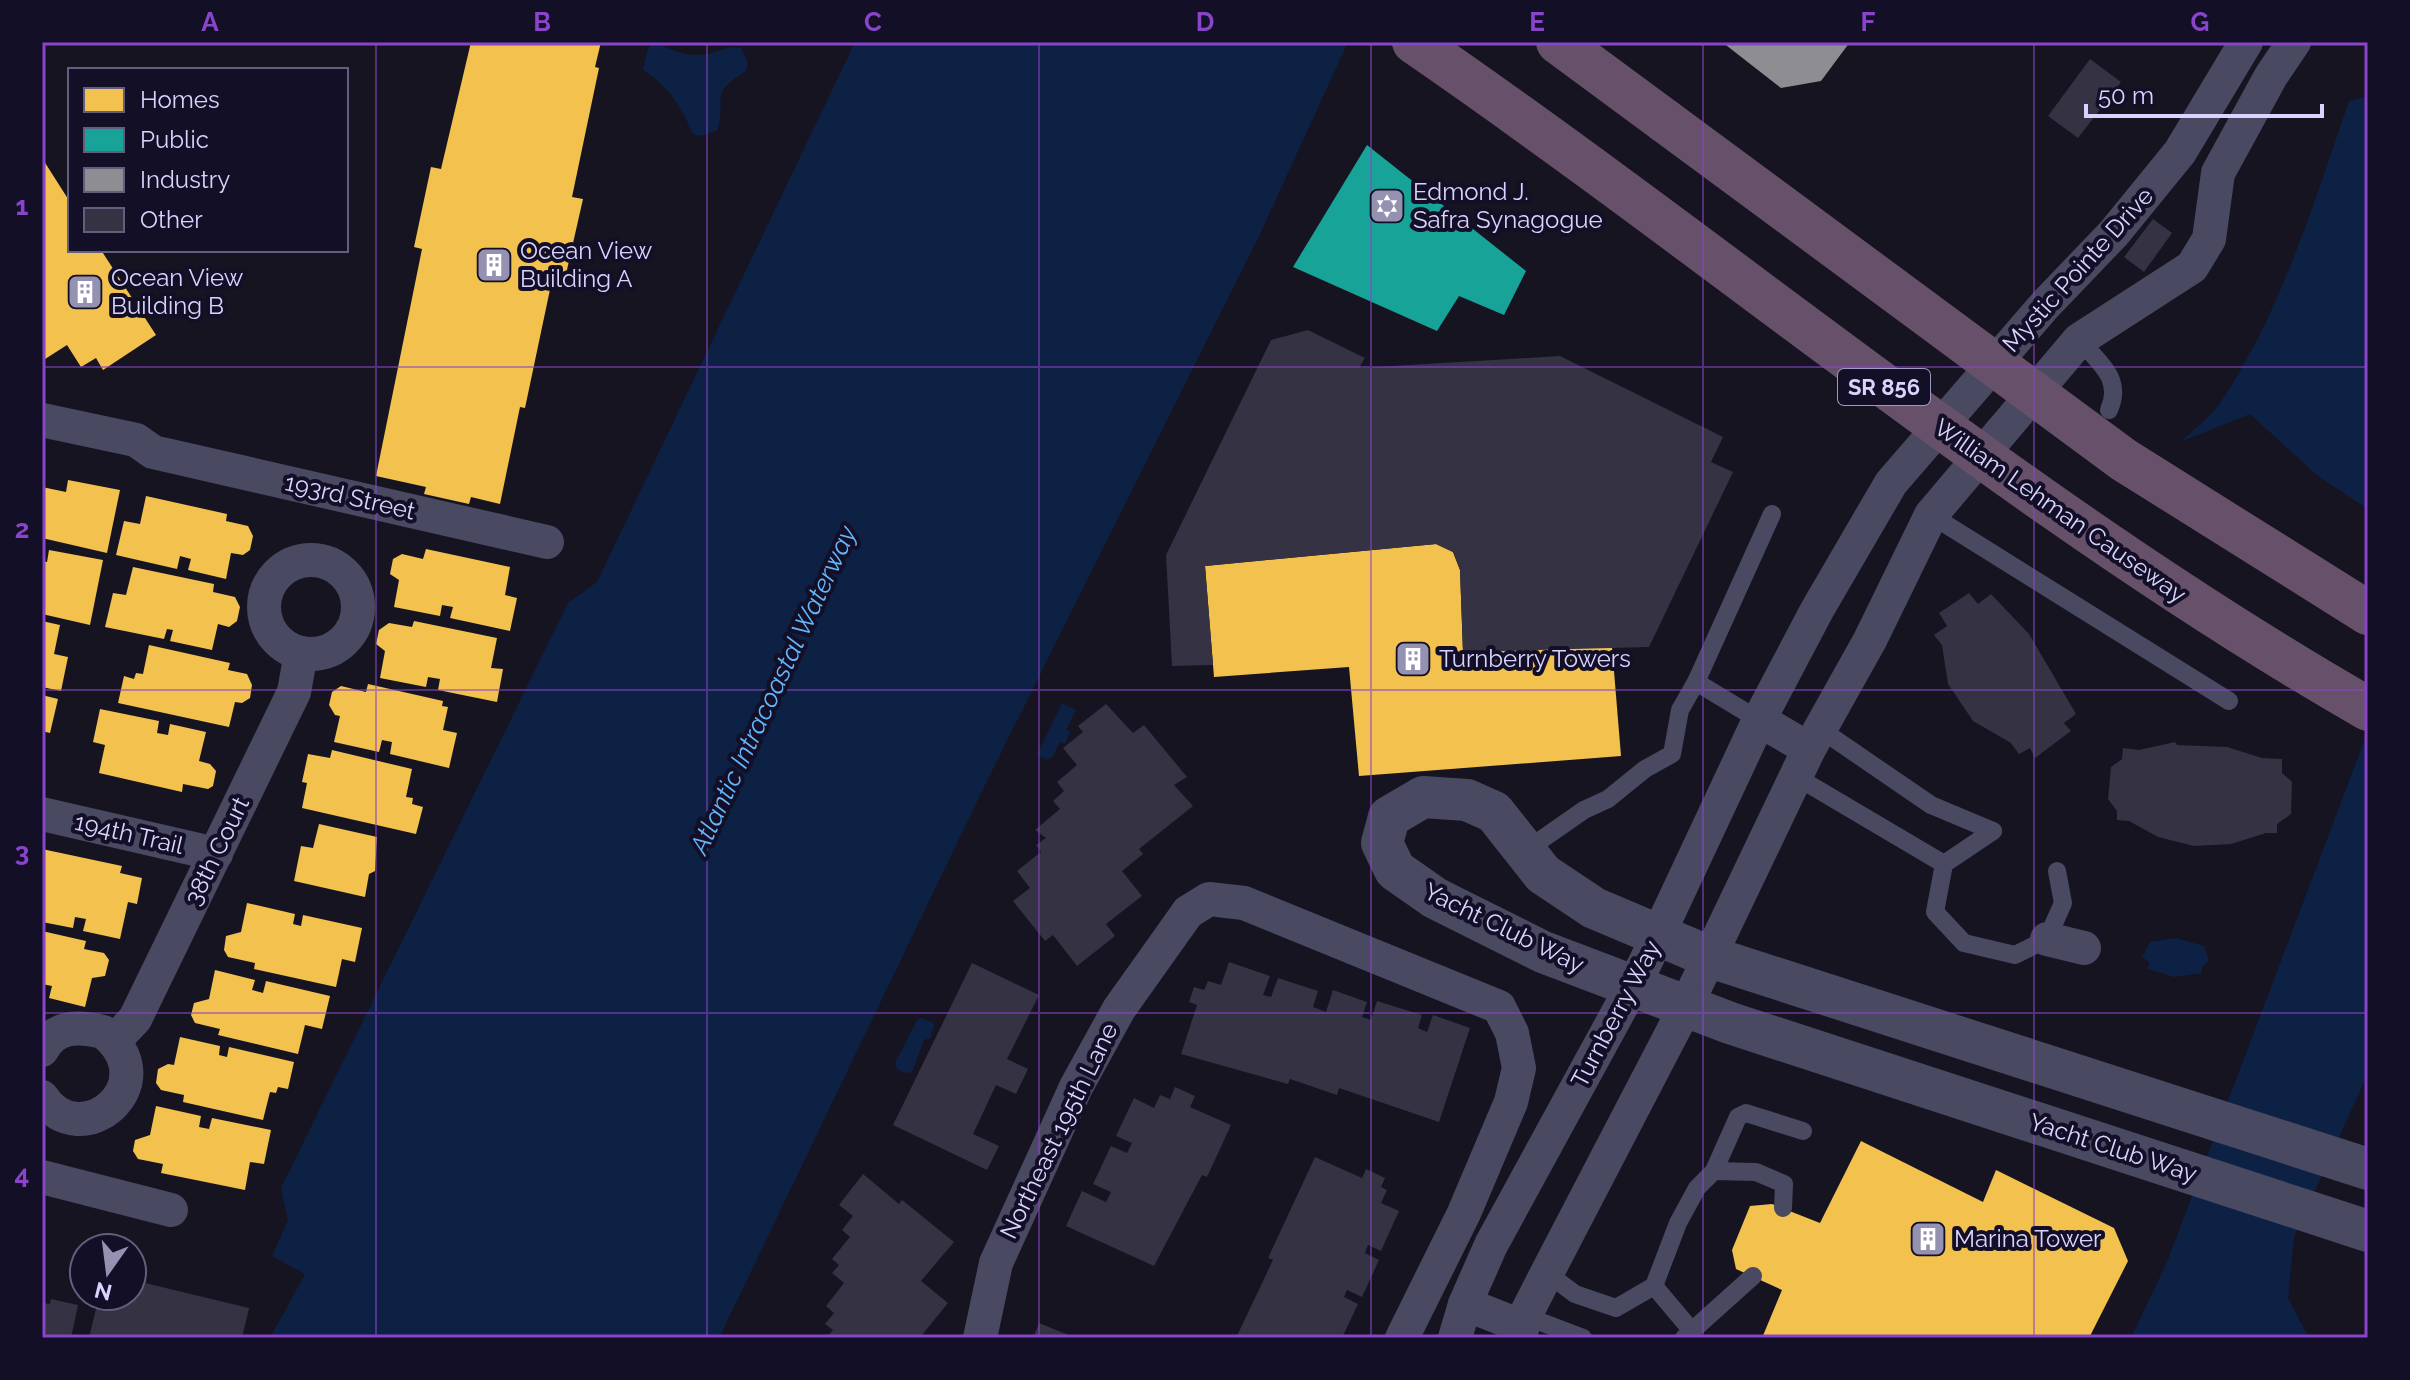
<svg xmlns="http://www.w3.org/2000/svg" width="2410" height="1380" font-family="Raleway,sans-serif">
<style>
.water{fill:#0d2144}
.homes{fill:#f2c14e}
.public{fill:#17a398}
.industry{fill:#8d8d92}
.building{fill:#343243}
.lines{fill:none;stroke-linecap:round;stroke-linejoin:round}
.service{stroke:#4a4962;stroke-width:18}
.minor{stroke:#4a4962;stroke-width:34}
.tertiary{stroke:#4a4962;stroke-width:42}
.motorway{stroke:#67516a;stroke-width:44}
.motorway-bridge{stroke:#67516a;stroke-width:44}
.grid{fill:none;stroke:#8945c9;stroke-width:2;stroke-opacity:0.55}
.labels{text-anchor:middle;stroke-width:8;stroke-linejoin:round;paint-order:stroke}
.shield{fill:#130f26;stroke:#9e99be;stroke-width:2}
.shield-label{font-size:22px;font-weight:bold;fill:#d9d4ff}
.poi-label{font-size:24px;fill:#d9d4ff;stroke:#130f26;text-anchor:start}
.street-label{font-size:24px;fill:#d9d4ff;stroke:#130f26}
.water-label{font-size:26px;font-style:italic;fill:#62b6ff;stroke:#130f26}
.neatline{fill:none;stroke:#8945c9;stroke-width:3}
.grid-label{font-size:26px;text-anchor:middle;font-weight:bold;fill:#8945c9}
</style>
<rect width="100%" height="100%" fill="#161421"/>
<!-- water -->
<g class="water">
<path d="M855,42H1348L1260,234L983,789L719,1338H270L305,1274L272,1256L288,1220L281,1188L568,603L597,582Z"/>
<path d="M655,43C672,50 689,58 708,54C720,51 728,45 741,48L748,63L746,71C707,96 727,95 718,130L701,136L693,134C680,104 670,88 643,70L648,48Z"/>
<path d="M2368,96V509L2318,476L2250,414L2180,442C2193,430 2210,418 2220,403C2281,313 2314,202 2349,101Z"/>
<path d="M1062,703L1076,710L1066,730L1070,732L1065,744L1060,742L1053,756L1047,760L1037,755Z"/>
<path d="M2368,731V1073L2294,1237L2288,1298L2309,1338H2131L2167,1262Z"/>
<path d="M2176,938L2204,946L2209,961L2202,967V973L2174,977L2148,969L2149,962L2142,957L2150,942Z"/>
<path d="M922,1018L934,1023L931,1038L924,1040L912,1072L905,1073L897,1069L895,1063L917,1020Z"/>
</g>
<!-- homes -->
<g class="homes">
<path d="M471,42H601L595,67L599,68L572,197L583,199L564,283L552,280L525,408L520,407L500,504L471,497L469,504L424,494L426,487L376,476L422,249L414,247L431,167L441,169Z"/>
<path d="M42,158L70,202V250H101L156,335L103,370L96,358L81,367L67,345L42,361Z"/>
<path d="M68,480L120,490L107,553L42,538V487L66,492Z"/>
<path d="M146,496L227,514L226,521L248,526L253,536L250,550L243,555L231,553L226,579L188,570L191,559L180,556L177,569L116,555L124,521L140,524Z"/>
<path d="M1436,544L1453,552L1460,570L1463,652L1612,647L1621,756L1359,776L1349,667L1214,677L1205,566Z"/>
<path d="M426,549L510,567L505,595L517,598L510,631L450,618L453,607L442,605L440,616L394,607L399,580L390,574L393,559L402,554L423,559Z"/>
<path d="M49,550L103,560L90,625L42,614V561L47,562Z"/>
<path d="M133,567L214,584L213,592L235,597L240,607L237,621L229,627L218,624L212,650L170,641L173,630L167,629L164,639L105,627L113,593L126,595Z"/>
<path d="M42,621L60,625L54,654L68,657L61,691L42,687Z"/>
<path d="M414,621L497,638L491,668L503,669L497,702L438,690L440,679L428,677L426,687L380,678L385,651L376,644L379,630L389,623L412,627Z"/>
<path d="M149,645L230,663L228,670L247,674L252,685L250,698L242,703L235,702L229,727L118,703L124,676L134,679L136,673L143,674Z"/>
<path d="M368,684L443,701L442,706L448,707L443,730L457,733L449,768L390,754L392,742L382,740L379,752L334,742L340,716L335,715L329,705L332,692L341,686L366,692Z"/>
<path d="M42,695L58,699L50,733L42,731Z"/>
<path d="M100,709L159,721L157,733L168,735L170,724L206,732L199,761L210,764L216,771L213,786L208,789L183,784L182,792L99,773L105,745L93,742Z"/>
<path d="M332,750L412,769L406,797L413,798L412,804L423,807L416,834L302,808L307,783L302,782L308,754L330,758Z"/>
<path d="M319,824L377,837L375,871L369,874L365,897L294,881L301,846L313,848Z"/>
<path d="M42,849L122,866L120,873L142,878L137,904L128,902L120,939L83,931L86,919L75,917L73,928L42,922Z"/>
<path d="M247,903L295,914L293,924L301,926L303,915L362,928L355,962L342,959L336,987L254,969L255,963L228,957L224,950L226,936L241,932Z"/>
<path d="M42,931L86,941L84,949L104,953L109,960L105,976L92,978L85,1007L49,998L52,986L42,984Z"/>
<path d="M215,970L255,980L252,990L263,993L266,981L330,996L322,1029L305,1025L298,1054L218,1035L220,1029L195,1023L191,1015L194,1003L209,999Z"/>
<path d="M180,1037L220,1046L219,1055L227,1057L229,1047L294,1062L288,1089L278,1087L276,1093L270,1092L263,1120L183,1102L184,1095L161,1090L156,1083L158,1069L168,1064L174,1065Z"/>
<path d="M156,1106L201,1116L199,1127L209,1129L212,1118L271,1130L264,1164L250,1162L245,1190L161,1173L163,1164L138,1159L133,1151L135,1140L150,1135Z"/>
<path d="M1861,1141L1983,1202L1996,1170L2114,1228L2128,1261L2089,1338H1762L1782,1290L1736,1269L1732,1250L1750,1206L1772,1204L1820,1223Z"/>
</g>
<!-- public -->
<path class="public" d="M1367,145L1526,271L1504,315L1459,296L1437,331L1293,267Z"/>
<!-- industry -->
<path class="industry" d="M1722,42H1850L1821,81L1781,88Z"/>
<!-- building -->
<g class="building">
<path d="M2090,59L2121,82L2078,138L2048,116Z"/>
<path d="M2153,219L2172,233L2144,272L2124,257Z"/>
<path d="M1308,330L1365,358L1359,368L1560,356L1723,437L1711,462L1733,472L1649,647L1463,652L1460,570L1453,552L1436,544L1205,566L1213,665L1172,666L1166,555L1271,340Z"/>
<path d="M1969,593L1978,604L1991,594L2029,634L2076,714L2064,723L2071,731L2035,758L2030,748L2019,754L2011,743L1973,721L1948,684L1942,645L1934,635L1947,626L1939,613Z"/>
<path d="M1106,704L1133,733L1144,725L1187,777L1174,785L1193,806L1139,849L1143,854L1122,871L1142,896L1106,924L1115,936L1077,966L1053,935L1045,941L1013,901L1030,888L1017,871L1041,852L1036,845L1046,838L1035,830L1060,809L1053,801L1064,791L1057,782L1077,765L1063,748L1083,732L1078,726Z"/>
<path d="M2175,742L2177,745L2227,747L2262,758L2282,759V773L2292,782L2291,814L2277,824V833H2266L2231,844L2194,846L2158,837L2129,821L2117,820V811L2108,799L2111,767L2122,759L2123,748L2139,750Z"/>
<path d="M1229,962L1270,976L1263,995L1271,997L1278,978L1318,991L1313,1007L1326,1012L1333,990L1367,1002L1362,1017L1371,1020L1377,1001L1422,1015L1418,1028L1427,1032L1433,1015L1470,1028L1439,1122L1339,1088L1337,1095L1290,1079L1288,1084L1181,1054L1197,1005L1189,1002L1194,987L1204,990L1208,981L1221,985Z"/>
<path d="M972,963L1039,995L1007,1059L1028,1069L1016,1094L996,1085L973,1134L999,1146L987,1170L893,1125Z"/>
<path d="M1175,1087L1195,1096L1190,1107L1231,1125L1207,1177L1202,1175L1154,1266L1066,1226L1082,1191L1106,1202L1111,1192L1093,1184L1111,1146L1127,1153L1132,1143L1116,1136L1134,1098L1154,1108L1160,1095L1170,1099Z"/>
<path d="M1315,1157L1362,1178L1366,1169L1385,1178L1381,1187L1387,1190L1381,1203L1399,1211L1381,1251L1368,1245L1365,1253L1379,1260L1362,1297L1347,1290L1344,1297L1358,1304L1342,1338H1236L1273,1260L1268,1258Z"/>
<path d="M863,1174L899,1204L902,1200L954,1242L921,1281L948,1303L922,1335L926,1338H826L833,1330L825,1324L834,1313L826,1306L844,1283L832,1273L839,1265L832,1259L850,1237L842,1230L853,1216L839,1205Z"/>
<path d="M132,1259L146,1262L141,1282L249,1308L242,1338L189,1335V1338H89L99,1296H132Z"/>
<path d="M51,1299L78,1305L71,1338H42V1303L50,1304Z"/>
<path d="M1039,1323L1076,1338H1033Z"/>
</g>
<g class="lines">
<!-- service -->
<g class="service">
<path d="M2079,340C2099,362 2123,379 2109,410"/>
<path d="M1931,515L2229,701"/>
<path d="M1759,720L1696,682L1772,514"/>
<path d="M1820,729L1931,805L1993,831"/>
<path d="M1795,776L1944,864"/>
<path d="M1993,831L1944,864L1935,912L1964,943L2015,955L2047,939L2063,903L2057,871"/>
<path d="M1525,851L1584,810L1608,799L1645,769L1672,754L1680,710L1696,682"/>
<path d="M1714,1171L1756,1172L1784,1184L1783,1208"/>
<path d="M1547,1273L1575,1294L1616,1308L1654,1286L1678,1223L1697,1188L1714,1171L1738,1117L1746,1113L1803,1131"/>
<path d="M1654,1286L1692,1331"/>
<path d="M1525,1316L1583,1338"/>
<path d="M1684,1338L1753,1276"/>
</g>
<!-- minor -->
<g class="minor">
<path d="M42,420L136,440L153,452L547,542"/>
<circle cx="311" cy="607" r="47"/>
<path d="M1759,720L1809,749"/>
<path d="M42,814L216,854"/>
<path d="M2047,939L2084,948"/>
<path d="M114,1041L135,1019L294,692L301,653"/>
<path d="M42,1050C55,1025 79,1026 103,1032C168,1083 81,1156 42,1097"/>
<path d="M42,1177L171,1210"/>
<path d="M1465,1304L1521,1326"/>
<path d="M980,1338L996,1263L1076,1087L1119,1009L1188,912L1209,899L1244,903L1499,1007L1512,1033L1519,1068L1511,1102L1464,1213L1402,1338"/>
<path d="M1455,1338L1465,1304L1491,1245L1645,963L1759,720L1817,610L1891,483L2045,305L2114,233L2180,152L2246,42"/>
<path d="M1520,1338L1525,1316L1547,1273L1686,1006L1809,749L1870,640L1931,515L2079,340L2192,267L2209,239L2218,173L2271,76L2294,42"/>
</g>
<!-- tertiary -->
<path class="tertiary" d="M2368,1169L1710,957L1594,908L1543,874L1494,812L1467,800L1423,797L1389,817L1382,843L1395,870L1435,898L1543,952L1730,1023L2368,1231"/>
<!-- motorway -->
<path class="motorway" d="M1558,42L1665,121"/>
<!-- motorway-bridge -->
<g class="motorway-bridge">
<path d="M1414,42C1736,264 2028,514 2368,709"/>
<path d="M1665,121L2124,460L2368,613"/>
</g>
</g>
<!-- grid -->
<path class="grid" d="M376,42V1338M707,42V1338M1039,42V1338M1371,42V1338M1703,42V1338M2034,42V1338M42,367H2368M42,690H2368M42,1013H2368"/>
<!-- icons -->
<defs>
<symbol id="synagogue-square" viewBox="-11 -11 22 22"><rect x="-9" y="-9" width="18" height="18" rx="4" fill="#9591b1" stroke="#130f26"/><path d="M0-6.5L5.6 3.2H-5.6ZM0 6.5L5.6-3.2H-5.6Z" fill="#fff"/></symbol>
<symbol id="building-square" viewBox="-11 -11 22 22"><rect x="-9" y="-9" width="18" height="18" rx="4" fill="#9591b1" stroke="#130f26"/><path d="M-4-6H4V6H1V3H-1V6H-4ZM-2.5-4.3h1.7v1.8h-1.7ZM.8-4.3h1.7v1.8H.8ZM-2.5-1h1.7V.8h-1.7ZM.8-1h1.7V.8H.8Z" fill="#fff"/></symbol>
</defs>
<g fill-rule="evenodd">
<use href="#synagogue-square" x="1367" y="186" width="40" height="40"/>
<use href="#building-square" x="474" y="245" width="40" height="40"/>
<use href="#building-square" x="65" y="272" width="40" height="40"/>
<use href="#building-square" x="1393" y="639" width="40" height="40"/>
<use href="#building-square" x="1908" y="1219" width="40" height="40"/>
</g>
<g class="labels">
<!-- shield labels -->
<rect class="shield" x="1838" y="369" width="92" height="36" rx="6"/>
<g class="shield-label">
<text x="1884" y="395">SR 856</text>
</g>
<!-- poi labels -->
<g class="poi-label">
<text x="1413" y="200">Edmond J.<tspan x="1413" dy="28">Safra Synagogue</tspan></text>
<text x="520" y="259">Ocean View<tspan x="520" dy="28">Building A</tspan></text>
<text x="111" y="286">Ocean View<tspan x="111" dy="28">Building B</tspan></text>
<text x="1439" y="667">Turnberry Towers</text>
<text x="1954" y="1247">Marina Tower</text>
</g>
<!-- street labels -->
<g class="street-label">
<text transform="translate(2078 270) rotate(-48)" y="8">Mystic Pointe Drive</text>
<text transform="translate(350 497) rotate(13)" y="8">193rd Street</text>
<text transform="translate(2060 511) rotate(35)" y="8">William Lehman Causeway</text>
<text transform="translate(129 834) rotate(13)" y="8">194th Trail</text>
<text transform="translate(217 851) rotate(-64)" y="8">38th Court</text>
<text transform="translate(1504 928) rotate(26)" y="8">Yacht Club Way</text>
<text transform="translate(1616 1014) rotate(-62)" y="8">Turnberry Way</text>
<text transform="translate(1059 1131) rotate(-64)" y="8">Northeast 195th Lane</text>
<text transform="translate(2113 1148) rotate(18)" y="8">Yacht Club Way</text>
</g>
<!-- water labels -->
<g class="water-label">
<text transform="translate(773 690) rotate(-65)" y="9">Atlantic Intracoastal Waterway</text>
</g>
</g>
<!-- border -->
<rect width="2410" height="1380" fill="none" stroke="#130f26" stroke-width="88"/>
<!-- legend -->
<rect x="68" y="68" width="280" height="184" fill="#130f26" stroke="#625e7d" stroke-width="2"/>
<rect x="84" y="88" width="40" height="24" fill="#f2c14e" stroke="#625e7d" stroke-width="2"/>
<text x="140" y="108" font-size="24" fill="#d9d4ff">Homes</text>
<rect x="84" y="128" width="40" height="24" fill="#17a398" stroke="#625e7d" stroke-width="2"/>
<text x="140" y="148" font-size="24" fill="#d9d4ff">Public</text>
<rect x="84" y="168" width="40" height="24" fill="#8d8d92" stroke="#625e7d" stroke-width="2"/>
<text x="140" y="188" font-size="24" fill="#d9d4ff">Industry</text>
<rect x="84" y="208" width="40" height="24" fill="#343243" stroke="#625e7d" stroke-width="2"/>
<text x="140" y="228" font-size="24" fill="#d9d4ff">Other</text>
<!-- north arrow -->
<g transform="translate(108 1272) rotate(194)"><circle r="38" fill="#130f26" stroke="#625e7d" stroke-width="2"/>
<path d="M0-6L14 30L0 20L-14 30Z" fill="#9591b1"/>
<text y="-12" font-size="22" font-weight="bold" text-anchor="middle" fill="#d9d4ff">N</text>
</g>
<!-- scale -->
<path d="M2086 104v12h236v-12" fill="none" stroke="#d9d4ff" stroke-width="4"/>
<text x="2098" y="104" font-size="24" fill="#d9d4ff" stroke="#130f26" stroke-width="6" paint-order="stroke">50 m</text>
<rect x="44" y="44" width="2322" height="1292" class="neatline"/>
<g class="grid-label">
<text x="210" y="31">A</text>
<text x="542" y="31">B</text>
<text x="873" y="31">C</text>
<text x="1205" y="31">D</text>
<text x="1537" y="31">E</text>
<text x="1868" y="31">F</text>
<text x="2200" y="31">G</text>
<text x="22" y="215">1</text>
<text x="22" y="538">2</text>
<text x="22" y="861">3</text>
<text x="22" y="1184">4</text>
</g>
</svg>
